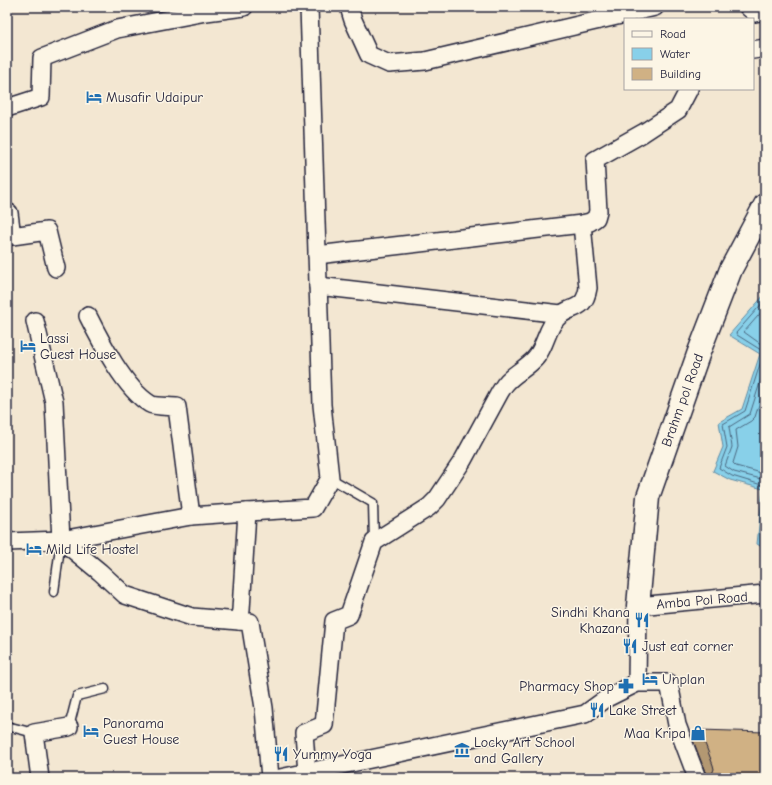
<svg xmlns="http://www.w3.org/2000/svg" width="772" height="785" font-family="'Comic Neue',sans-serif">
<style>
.water{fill:#88d0e9;stroke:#5f8aa3}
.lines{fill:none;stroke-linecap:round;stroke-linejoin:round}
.shore{stroke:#4b6881;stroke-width:1}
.lane-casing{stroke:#22223b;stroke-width:11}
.street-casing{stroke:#22223b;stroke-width:20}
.secondary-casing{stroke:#22223b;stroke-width:25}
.lane{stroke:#fcf5e5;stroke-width:8}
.street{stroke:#fcf5e5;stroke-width:17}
.secondary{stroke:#fcf5e5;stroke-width:22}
.wall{fill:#b39872;stroke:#22223b}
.building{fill:#d0b184;stroke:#22223b}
.labels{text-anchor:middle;stroke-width:3;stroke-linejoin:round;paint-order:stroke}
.poi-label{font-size:14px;fill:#22223b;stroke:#fcf5e5;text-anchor:start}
.street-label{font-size:14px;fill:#22223b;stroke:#fcf5e5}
</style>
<rect width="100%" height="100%" fill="#f3e7d2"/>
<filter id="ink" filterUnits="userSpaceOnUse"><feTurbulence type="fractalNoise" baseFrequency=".025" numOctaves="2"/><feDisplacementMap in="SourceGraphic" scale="8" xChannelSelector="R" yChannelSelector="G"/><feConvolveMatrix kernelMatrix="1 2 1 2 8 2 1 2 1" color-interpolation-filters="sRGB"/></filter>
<g filter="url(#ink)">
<!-- water -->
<path class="water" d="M765,294V549L757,544L763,489L730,480L713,471L723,447L719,422L742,409L760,354L729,335Z"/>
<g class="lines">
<!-- shore -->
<g class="shore">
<path d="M765,300L736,333L737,335L761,350L763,355L745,411L723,424L727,447L719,468L732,476L765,486"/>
<path d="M765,308L744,332L765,347"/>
<path d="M765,367L750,414L729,427L732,447L725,466L734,472L765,480"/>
<path d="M765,386L755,417L751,421L736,430L738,447L733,463L736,466L765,474"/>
</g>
<defs>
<g id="lane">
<path d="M330,478L373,503L374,542"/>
<path d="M54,592L61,540"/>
<path d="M7,726L34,733"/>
<path d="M69,727L77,696L105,689"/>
</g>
<g id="street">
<path d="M349,7L353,20L369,55L389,64L425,61L655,7"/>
<path d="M748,7L755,13L765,11"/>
<path d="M753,50L765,48"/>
<path d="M7,108L41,97L42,58L117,29L206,12L244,7"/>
<path d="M7,212L9,213L12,236L47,231L56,268"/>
<path d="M317,255L582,224L590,222L596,218L598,211L595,160L643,133L678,110L689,89"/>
<path d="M318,286L561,314"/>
<path d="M88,316C101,342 125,389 150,404C155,407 171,406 177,407L191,516L247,512L241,610L239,621L250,622L264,708L270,778"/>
<path d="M35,321L54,402L61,540L191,516"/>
<path d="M247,512L313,508L330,478L322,405L309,7"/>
<path d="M7,542L61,540L100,572L125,595L192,617L239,621"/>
<path d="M637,683L638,606L765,594"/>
<path d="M307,773L304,733L324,725L334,621L349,615L374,542L429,507L437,499L463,460L500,392C502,389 504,385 507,382C516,372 529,367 537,356C546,344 547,328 557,318C570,304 584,313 588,288L582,224"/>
<path d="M40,778L34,733L69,727"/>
<path d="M280,778L585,714L607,698L637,683H669L677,725L697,778"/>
</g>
<path id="secondary" d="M638,606L648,497L699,352L731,269L765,205"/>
</defs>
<!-- lane casing -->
<use href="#lane" class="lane-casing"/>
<!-- street casing -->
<use href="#street" class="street-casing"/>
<!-- secondary casing -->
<use href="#secondary" class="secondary-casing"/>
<!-- lane -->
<use href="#lane" class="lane"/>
<!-- street -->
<use href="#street" class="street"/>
<!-- secondary -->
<use href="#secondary" class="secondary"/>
</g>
<!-- wall -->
<path class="wall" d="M700,730L765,778H707L706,774L693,740Z"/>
<!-- building -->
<path class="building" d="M700,730L765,732V778H713L712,774L714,769L713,765Z"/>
</g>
<!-- icons -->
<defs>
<symbol id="hotel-bare" viewBox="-9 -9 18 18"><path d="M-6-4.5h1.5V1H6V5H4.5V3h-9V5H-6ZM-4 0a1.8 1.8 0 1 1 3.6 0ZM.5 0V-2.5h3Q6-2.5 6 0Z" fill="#1f6fb2" stroke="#fcf5e5" stroke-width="2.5" paint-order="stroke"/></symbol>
<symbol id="restaurant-bare" viewBox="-9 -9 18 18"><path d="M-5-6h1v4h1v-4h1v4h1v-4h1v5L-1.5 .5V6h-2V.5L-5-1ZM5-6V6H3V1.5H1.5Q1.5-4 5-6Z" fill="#1f6fb2" stroke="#fcf5e5" stroke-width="2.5" paint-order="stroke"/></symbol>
<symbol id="pharmacy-bare" viewBox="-9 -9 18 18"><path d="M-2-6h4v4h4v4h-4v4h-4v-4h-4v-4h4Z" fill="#1f6fb2" stroke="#fcf5e5" stroke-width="2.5" paint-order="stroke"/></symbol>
<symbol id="shop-bare" viewBox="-9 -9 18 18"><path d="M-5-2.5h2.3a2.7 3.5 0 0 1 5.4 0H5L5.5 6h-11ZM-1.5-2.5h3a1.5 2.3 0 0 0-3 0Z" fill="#1f6fb2" stroke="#fcf5e5" stroke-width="2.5" paint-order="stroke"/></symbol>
<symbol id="museum-bare" viewBox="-9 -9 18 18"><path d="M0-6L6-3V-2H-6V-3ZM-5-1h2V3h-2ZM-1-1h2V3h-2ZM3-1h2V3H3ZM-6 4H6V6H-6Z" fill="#1f6fb2" stroke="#fcf5e5" stroke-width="2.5" paint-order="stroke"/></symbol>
</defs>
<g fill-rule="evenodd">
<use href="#hotel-bare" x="83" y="86" width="22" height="22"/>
<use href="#hotel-bare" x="17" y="335" width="22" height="22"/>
<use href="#hotel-bare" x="23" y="538" width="22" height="22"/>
<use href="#restaurant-bare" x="631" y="609" width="22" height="22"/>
<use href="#restaurant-bare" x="619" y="635" width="22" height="22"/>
<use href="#hotel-bare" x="639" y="668" width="22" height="22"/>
<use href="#pharmacy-bare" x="615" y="675" width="22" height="22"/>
<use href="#restaurant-bare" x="586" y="699" width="22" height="22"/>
<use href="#hotel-bare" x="80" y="720" width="22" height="22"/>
<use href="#shop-bare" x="687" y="722" width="22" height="22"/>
<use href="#museum-bare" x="451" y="739" width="22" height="22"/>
<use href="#restaurant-bare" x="270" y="743" width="22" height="22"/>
</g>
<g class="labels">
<!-- poi labels -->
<g class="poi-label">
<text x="106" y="102">Musafir Udaipur</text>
<text x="40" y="343">Lassi<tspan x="40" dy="16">Guest House</tspan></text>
<text x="46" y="554">Mild Life Hostel</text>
<text x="630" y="617" text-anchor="end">Sindhi Khana<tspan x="630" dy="16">Khazana</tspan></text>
<text x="642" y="651">Just eat corner</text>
<text x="662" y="684">Unplan</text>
<text x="614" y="691" text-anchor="end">Pharmacy Shop</text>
<text x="609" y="715">Lake Street</text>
<text x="103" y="728">Panorama<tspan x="103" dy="16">Guest House</tspan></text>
<text x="686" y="738" text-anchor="end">Maa Kripa</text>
<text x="474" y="747">Locky Art School<tspan x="474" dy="16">and Gallery</tspan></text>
<text x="293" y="759">Yummy Yoga</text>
</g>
<!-- street labels -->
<g class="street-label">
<text transform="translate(682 400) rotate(-70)" y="5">Brahm pol Road</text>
<text transform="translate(702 600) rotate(-5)" y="5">Amba Pol Road</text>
</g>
</g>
<!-- margin -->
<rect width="772" height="785" fill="none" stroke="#fcf5e5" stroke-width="24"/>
<rect x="12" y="12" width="748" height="761" fill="none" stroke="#22223b" stroke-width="1.5" filter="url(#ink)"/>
<!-- legend -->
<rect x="624" y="18" width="130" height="72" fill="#fcf5e5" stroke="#a5a1a1"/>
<rect x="632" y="31" width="20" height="6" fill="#fcf5e5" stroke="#a5a1a1"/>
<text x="660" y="38" font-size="12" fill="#22223b">Road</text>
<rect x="632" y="48" width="20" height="12" fill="#88d0e9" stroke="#a5a1a1"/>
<text x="660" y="58" font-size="12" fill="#22223b">Water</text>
<rect x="632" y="68" width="20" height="12" fill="#d0b184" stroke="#a5a1a1"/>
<text x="660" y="78" font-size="12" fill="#22223b">Building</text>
</svg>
